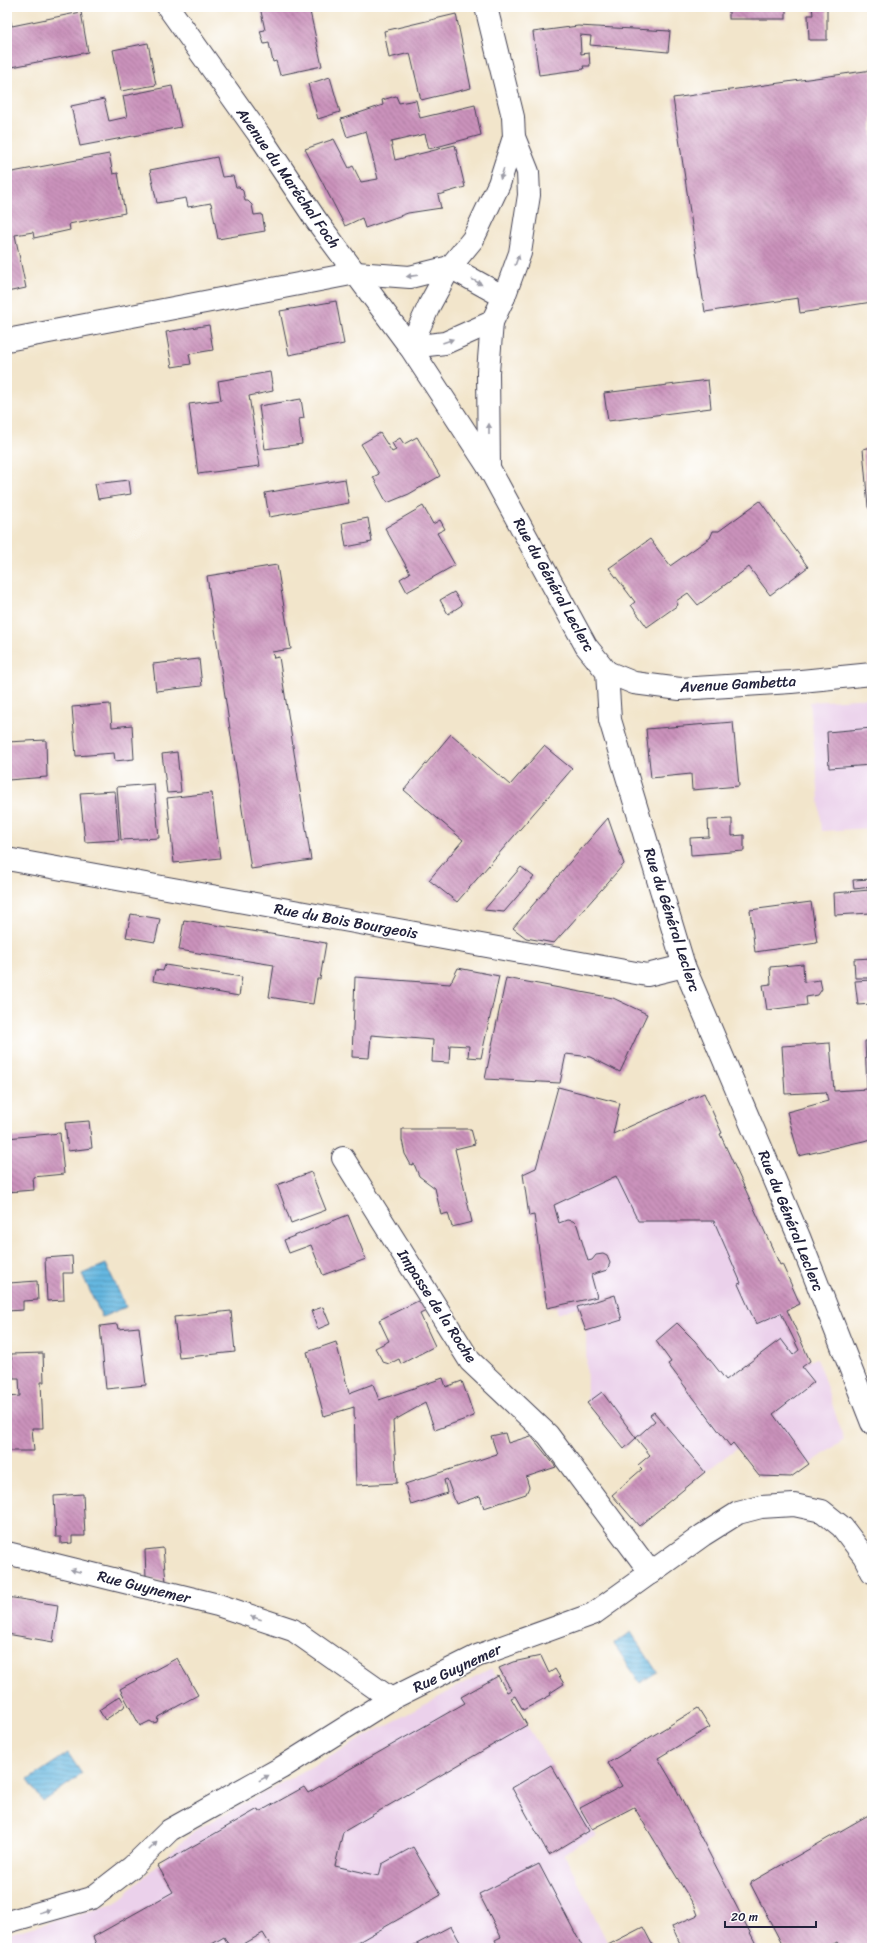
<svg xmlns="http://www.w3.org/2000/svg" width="879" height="1955" font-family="Sriracha,sans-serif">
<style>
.built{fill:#ebd1eb}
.water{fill:url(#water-rules);stroke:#446c8e}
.building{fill:url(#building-back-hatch)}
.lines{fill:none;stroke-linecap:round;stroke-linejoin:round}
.minor-casing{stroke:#413f51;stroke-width:24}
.minor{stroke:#fff;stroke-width:22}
.oneway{fill:#9c9ca7}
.labels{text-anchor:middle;stroke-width:3;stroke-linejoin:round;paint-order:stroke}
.street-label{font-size:15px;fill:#22223b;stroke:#fff}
</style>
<defs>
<pattern id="water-rules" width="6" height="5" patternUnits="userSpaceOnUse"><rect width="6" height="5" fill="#65b7e0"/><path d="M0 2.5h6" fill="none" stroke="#5394b7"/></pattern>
<pattern id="building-back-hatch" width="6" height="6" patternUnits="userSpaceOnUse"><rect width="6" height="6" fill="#ca92bb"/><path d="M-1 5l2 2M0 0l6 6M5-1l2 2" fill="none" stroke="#a47799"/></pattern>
</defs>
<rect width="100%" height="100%" fill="#fff"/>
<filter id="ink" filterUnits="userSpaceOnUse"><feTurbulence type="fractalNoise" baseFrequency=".025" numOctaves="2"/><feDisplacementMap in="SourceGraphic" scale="8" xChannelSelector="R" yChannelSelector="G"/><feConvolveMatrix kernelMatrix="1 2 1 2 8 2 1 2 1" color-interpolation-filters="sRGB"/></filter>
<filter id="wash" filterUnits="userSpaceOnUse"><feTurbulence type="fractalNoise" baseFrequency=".012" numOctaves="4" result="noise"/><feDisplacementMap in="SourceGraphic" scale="16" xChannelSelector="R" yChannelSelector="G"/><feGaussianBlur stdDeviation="0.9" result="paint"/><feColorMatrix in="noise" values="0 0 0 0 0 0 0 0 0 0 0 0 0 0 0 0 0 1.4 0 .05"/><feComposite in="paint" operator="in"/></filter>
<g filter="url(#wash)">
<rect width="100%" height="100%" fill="#f2e5cb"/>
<!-- built -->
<g class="built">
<path d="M872,698V828L822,831L810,702Z"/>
<path d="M558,1087L620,1103L613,1134L704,1093L722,1133L720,1134L780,1265L782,1264L800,1304L787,1310L810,1361L817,1358L844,1440L791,1477L759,1476L737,1448L705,1472L642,1469L650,1455L636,1438L624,1449L587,1403L586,1331L577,1307L558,1314L523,1174L536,1168Z"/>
<path d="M491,1668L596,1836L564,1853L610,1948H12L7,1941V1934L115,1904L194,1831Z"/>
</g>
<!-- water -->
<g class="water">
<path d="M106,1264L126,1307L102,1317L82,1274Z"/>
<path d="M631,1632L657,1672L640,1683L614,1644Z"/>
<path d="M68,1753L82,1774L43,1802L28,1780Z"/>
</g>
<g id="blocks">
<!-- building -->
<g class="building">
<path d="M7,7L12,26L81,12L88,52L7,68Z"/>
<path d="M260,7H309L322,66L280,75L276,61L273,62L269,43L264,44L260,31L265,30Z"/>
<rect x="729" y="7" width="57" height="12"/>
<path d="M812,7H827V40H809L808,15H813Z"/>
<path d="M456,14L471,88L421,100L410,53L389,58L384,31Z"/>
<path d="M578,26L670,31L668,52L590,45L591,36L580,35L581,54L589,53L590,66H583L584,69L539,75L533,32Z"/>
<path d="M148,43L156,85L121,91L113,50Z"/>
<path d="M872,70V302L800,313L798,298L705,312L673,98Z"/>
<path d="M330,77L340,112L318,119L308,84Z"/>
<path d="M172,86L181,127L80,146L71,106L104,99L109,121L127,117L123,96Z"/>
<path d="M396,96L399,103L416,100L420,118L475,105L481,135L429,149L425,134L391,142L395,160L455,145L465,187L438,195L441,208L408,213L365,228L362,218L345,226L305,149L334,139L349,168L353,166L361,182L378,179L366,131L347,137L341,119L383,105L382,100Z"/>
<path d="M109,154L113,174L118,173L125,213L69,224L70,230L34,238L33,232L15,235L26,288L7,292V173Z"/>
<path d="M217,157L222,177L233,176L236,187H239L243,191L245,201H248L252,205L254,215L262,214L265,231L218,239L211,203L188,207L186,198L157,203L150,170Z"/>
<path d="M336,301L344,344L289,355L280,311Z"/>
<path d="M209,325L213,350L189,354L191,364L172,367L166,332Z"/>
<path d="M270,372L273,391L249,396L260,466L198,474L189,404L221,400L218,381Z"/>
<path d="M708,380L711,408L608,421L604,393Z"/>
<path d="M301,399L304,418L299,419L302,444L265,449L259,406Z"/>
<path d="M380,433L392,452L396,450L392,443L400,438L404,444L417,437L440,476L409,494L387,503L373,477L379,474L361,444Z"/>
<path d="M872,447V513L868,507L863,449Z"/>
<path d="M345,479L349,503L269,517L265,493Z"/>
<path d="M129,480L131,494L98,499L95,484Z"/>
<path d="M760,501L808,567L770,595L749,567L698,605L688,593L676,601L678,605L647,627L631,605L635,602L609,568L650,539L670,566L710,538L713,531H719Z"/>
<path d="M423,506L433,524L440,520L445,529L437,533L455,565L407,592L400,579L410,573L385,528Z"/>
<path d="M368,518L372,542L346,547L342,523Z"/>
<path d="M277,565L291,649L272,652L274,658L279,657L311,860L251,869L207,576Z"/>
<path d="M454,592L462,605L448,614L440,600Z"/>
<path d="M199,659L202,686L156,691L153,664Z"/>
<path d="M110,704L112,727L132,725L134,759L115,761L114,753L76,756L72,707Z"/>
<path d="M733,722L739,786L692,790L691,774L651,778L646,729Z"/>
<path d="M872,728V765L829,768L827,732Z"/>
<path d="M451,734L510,785L544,746L572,769L457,902L429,880L463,840L404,790Z"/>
<path d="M46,740L47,777L8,780L7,742Z"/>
<path d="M177,752L181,792L167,793L162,754Z"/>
<path d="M154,784L159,838L121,840L117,787Z"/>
<path d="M115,791L119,840L85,842L80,793Z"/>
<path d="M212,793L220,858L174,863L167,798Z"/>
<path d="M608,818L624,864L554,943L526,938L513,928Z"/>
<path d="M732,819V836L744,835V851L691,855L690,838L709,837L708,820Z"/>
<path d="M521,867L534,877L504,912L484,910Z"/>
<path d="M872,879V887L854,889L853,880Z"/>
<path d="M870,890L871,913L835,915L834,893Z"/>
<path d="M811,902L817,943L755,952L750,910Z"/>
<path d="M131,914L160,919L155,942L126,937Z"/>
<path d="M184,920L326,943L320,979H317L313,1004L269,997L274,965L179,950Z"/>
<path d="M872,958V978H855L854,959Z"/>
<path d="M803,964L804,982L820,980L822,989L818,995L806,997L807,1005L767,1010L763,985L771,984L770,967Z"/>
<path d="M165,965L242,977L239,996L153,981L155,970L163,971Z"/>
<path d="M458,968L499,976L481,1058L468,1057L469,1046L450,1045L449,1063L432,1062L433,1040L371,1035L369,1058L352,1057L355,977L450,984Z"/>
<path d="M506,978L613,998L647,1014L620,1072L590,1057L566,1054L560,1083L485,1079Z"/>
<path d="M872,980V1004L858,1005L855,981Z"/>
<path d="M865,1041H872V1089H870L872,1139L799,1156L787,1112L828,1101L826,1092L785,1094L782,1046L830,1043L834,1091L867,1089Z"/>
<path d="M558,1087L620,1103L613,1134L704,1093L722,1133L720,1134L780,1265L782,1264L800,1304L787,1310L810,1361L802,1367L814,1382L773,1414L809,1464L791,1477L759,1476L733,1443L730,1446L668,1364L671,1362L656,1341L677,1323L695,1341L726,1380L781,1339L793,1355L799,1350L781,1313L756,1324L738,1284L741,1283L714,1221H638L616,1176L554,1205L559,1223L567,1220L573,1221L577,1225L588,1261L592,1260L596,1255L603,1254L607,1256L610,1263L607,1270L591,1275L597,1297L547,1308L534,1215L529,1216L523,1174L536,1168Z"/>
<path d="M89,1121L92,1148L68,1151L65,1123Z"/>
<path d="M402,1129H471L475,1144L455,1149L472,1222L452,1227L448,1213L441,1215L435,1188L419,1176L414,1164L411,1165L405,1154L402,1140Z"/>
<path d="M60,1133L64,1174L33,1177L34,1190L7,1192V1138Z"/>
<path d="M311,1172L326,1210L291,1223L277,1185Z"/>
<path d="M870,1200H872V1215H871Z"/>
<path d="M348,1215L366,1259L323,1275L311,1245L289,1253L284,1240Z"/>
<path d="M72,1256L73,1273H63L64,1300L47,1301L45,1258Z"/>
<path d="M9,1275V1283L37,1281L38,1300L23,1301V1310L7,1311V1276Z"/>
<path d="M615,1295L622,1320L586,1331L577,1307Z"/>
<path d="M420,1300L426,1311L420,1314L435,1346L401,1364L399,1359L389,1364L383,1362L375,1348L389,1341L379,1320Z"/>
<path d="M323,1307L330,1324L318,1329L311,1311Z"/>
<path d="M231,1311L235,1352L179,1358L174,1317Z"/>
<path d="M117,1324L118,1329L139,1327L146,1385L106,1389L100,1326Z"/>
<path d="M336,1342L349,1393L373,1384L379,1400L443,1378L446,1387L462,1381L474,1416L435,1430L425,1403L393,1421L397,1483L356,1485L354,1407L324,1416L307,1352Z"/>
<path d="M43,1353L44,1382H41L43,1428H32L34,1451H7V1397L20,1396L19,1378H13L11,1354Z"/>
<path d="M602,1392L636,1438L655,1421L650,1415L654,1412L705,1472L639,1526L612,1495L642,1469L638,1465L650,1455L636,1438L624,1449L587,1403Z"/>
<path d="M505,1433L508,1443L531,1436L556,1467L526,1477L529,1487L526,1494L484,1508L480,1496L456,1504L447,1479L444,1480L447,1493L411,1505L405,1484L497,1454L491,1436Z"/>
<path d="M83,1494L85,1536H72V1543L61,1544V1537H56L54,1496Z"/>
<path d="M163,1548L166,1582L146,1577L145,1550Z"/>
<path d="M7,1597L58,1605L53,1642L7,1634Z"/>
<path d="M541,1656L549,1673L555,1669L564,1684L550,1693L551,1695L523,1710L515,1696L511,1698L527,1725L343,1832L335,1866L379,1876L382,1864L413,1847L441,1895L348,1948H272L263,1933L237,1948H230L224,1937L205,1948H98L93,1937L173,1892L158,1866L258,1809L259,1812L304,1787L308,1793L465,1703L461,1697L498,1676L507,1692L511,1690L499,1668L513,1662Z"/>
<path d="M177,1658L198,1695L158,1717L157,1722L153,1723L150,1721L140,1726L120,1689Z"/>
<path d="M120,1696L125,1704L124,1707L105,1720L99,1710Z"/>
<path d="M698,1708L710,1727L658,1758L674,1785L758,1948H682L672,1926L698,1915L695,1907L634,1807L592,1829L580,1808L622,1786L608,1763Z"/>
<path d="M551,1765L589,1831L549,1855L512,1788Z"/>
<path d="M872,1813V1948H841L837,1942L827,1948H784L750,1883Z"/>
<path d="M539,1864L583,1948H499L495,1940L501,1937L479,1894Z"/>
<path d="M451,1926L460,1942L448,1948H409Z"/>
<path d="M643,1927L654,1948H610L608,1945Z"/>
</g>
</g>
</g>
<g filter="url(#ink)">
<use href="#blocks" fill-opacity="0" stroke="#413f51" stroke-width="1"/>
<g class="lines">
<defs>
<g id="minor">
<path d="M168,7L260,136L316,220L410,347L489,468L586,646L607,672L610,720L684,966L799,1237L872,1423"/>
<path d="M450,267L504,297"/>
<path d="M7,340L356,273L410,277L450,267"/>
<path d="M410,347L445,343L492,322L504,297L520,253L529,195L528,172L514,137L513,117L486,7"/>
<path d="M410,347L430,304L450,267L473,239L499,184L514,137"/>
<path d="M489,468L488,372L492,322"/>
<path d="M607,672L634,683L680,689L791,682L872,674"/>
<path d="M7,859L647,975L684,966"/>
<path d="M343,1158L470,1361L548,1435L651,1573"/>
<path d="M7,1553L218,1605L293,1630L391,1699"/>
<path d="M7,1922L92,1898L132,1867L170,1830L281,1768L391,1699L477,1656L593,1614L703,1535L738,1513L761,1507L794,1505L822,1511L842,1527L864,1556L872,1572"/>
</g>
</defs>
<!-- minor casing -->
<use href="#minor" class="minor-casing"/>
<!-- minor -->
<use href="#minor" class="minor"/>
</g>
<!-- one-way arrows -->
<defs><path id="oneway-solid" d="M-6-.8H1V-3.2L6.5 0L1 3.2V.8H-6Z"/></defs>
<g class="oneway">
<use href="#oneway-solid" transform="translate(502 174) rotate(108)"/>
<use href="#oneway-solid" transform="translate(517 260) rotate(-70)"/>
<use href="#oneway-solid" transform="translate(412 276) rotate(173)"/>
<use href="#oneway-solid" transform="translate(477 282) rotate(29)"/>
<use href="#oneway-solid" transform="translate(448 341) rotate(-20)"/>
<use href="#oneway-solid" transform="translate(489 429) rotate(-90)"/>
<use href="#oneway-solid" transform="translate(76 1571) rotate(-165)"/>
<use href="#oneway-solid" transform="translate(256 1618) rotate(-162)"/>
<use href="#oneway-solid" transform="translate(264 1778) rotate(-29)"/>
<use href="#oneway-solid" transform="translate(153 1846) rotate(-45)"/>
<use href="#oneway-solid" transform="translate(45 1911) rotate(-16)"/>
</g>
</g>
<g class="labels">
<!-- street labels -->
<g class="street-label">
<text transform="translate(288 178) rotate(55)" y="5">Avenue du Maréchal Foch</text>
<text transform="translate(554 585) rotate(61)" y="5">Rue du Général Leclerc</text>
<text transform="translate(738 684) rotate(-3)" y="5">Avenue Gambetta</text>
<text transform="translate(672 920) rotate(72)" y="5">Rue du Général Leclerc</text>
<text transform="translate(346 921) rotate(10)" y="5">Rue du Bois Bourgeois</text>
<text transform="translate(791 1221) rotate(68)" y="5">Rue du Général Leclerc</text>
<text transform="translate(437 1306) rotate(57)" y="5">Impasse de la Roche</text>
<text transform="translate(144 1587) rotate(14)" y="5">Rue Guynemer</text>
<text transform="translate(457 1668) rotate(-25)" y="5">Rue Guynemer</text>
</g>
</g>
<!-- margin -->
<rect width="879" height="1955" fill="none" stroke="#fff" stroke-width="24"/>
<!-- scale -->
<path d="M725 1921v6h91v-6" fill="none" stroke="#22223b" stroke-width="2"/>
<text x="731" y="1921" font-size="12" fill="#22223b" stroke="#ffffff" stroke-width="3" paint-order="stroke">20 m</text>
</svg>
